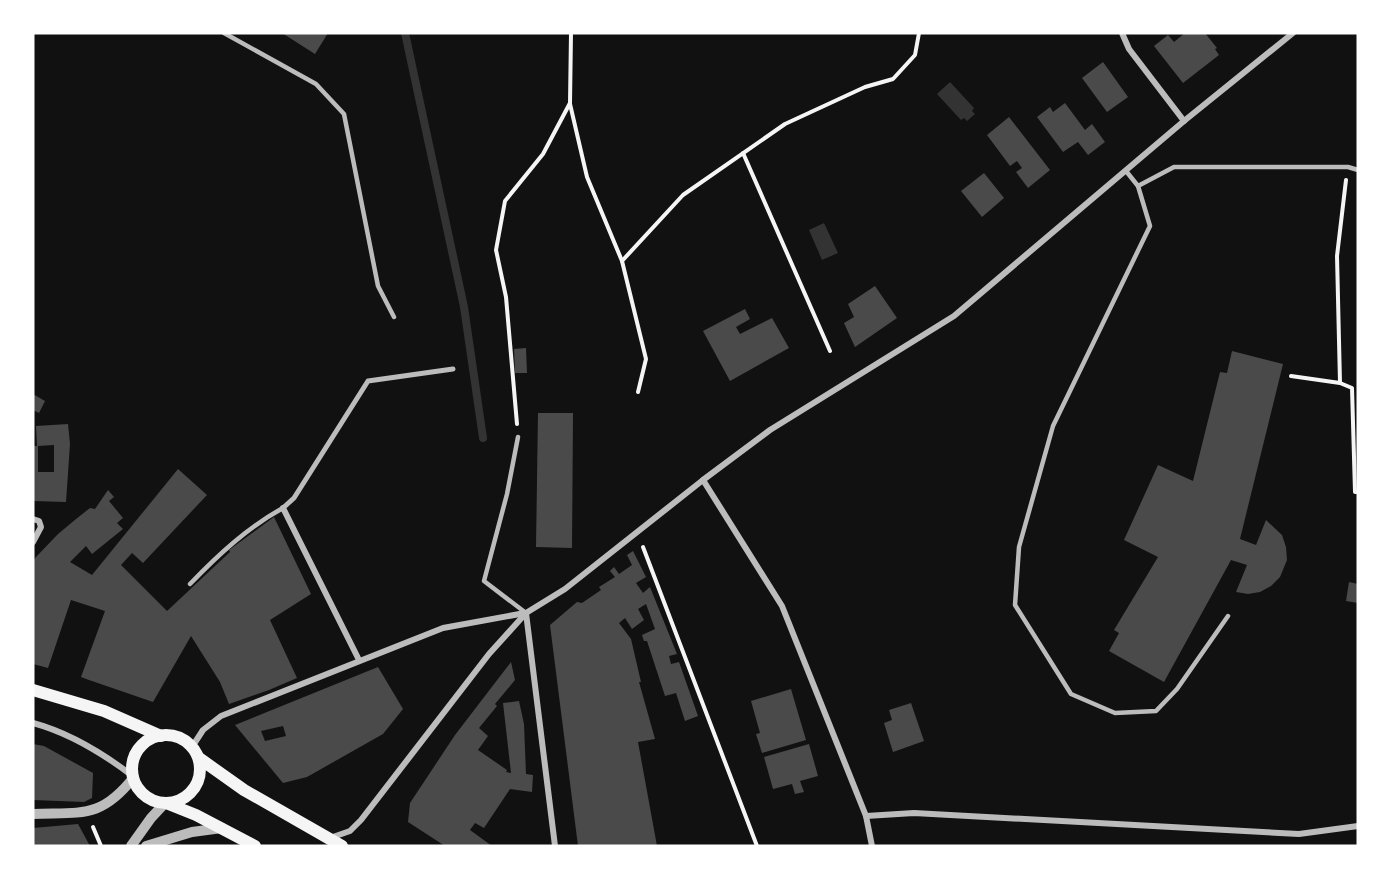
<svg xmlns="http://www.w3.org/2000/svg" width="1391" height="879" font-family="Quicksand,sans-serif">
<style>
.water{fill:#333}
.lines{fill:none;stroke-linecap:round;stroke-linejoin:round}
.stream{stroke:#333;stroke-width:8}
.building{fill:#4a4a4a;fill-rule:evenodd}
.path{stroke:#f5f5f5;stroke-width:4}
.service{stroke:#bcbcbc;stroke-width:4.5}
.pedestrian{stroke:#bcbcbc;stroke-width:5}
.minor{stroke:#bcbcbc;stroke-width:6}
.tertiary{stroke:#bcbcbc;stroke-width:10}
.secondary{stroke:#f5f5f5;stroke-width:12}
</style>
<rect width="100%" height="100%" fill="#111"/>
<!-- water -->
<g class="water">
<path d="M950,82L974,108L972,111L975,114L967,121L964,118L961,120L937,94Z"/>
<path d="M824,223L838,253L822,260L809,230Z"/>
</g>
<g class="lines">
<!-- stream -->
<path class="stream" d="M405,33L464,307L483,438"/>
</g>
<!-- building -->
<g class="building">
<path d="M282,33H328L315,54Z"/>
<path d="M1185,33H1205L1217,48L1215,49L1219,55L1183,83L1154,46L1168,35L1174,42Z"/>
<path d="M1103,62L1128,97L1107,112L1082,78Z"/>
<path d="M1065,103L1085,130L1092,124L1105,142L1088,155L1078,142L1063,152L1037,117L1050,107L1053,112Z"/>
<path d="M1009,117L1050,170L1028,188L1016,172L1022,168L1017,161L1010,166L987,135Z"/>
<path d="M984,173L1004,198L982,217L961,191Z"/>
<path d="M875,286L897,318L855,347L844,323L854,317L848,304Z"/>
<path d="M745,309L750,319L736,327L740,334L772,318L789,348L730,381L703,331Z"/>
<path d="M526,348L527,373H515L514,349Z"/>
<path d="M1232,351L1283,364L1240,539L1256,545L1266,520L1282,535L1286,547L1287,560L1280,577L1271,586L1260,592L1248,594L1236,592L1247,565L1231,560L1164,682L1109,651L1119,633L1114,630L1158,557L1124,540L1158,465L1193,481L1220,372L1227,373Z"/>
<path d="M33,394L45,401L39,413L33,410Z"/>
<path d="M538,413H573L572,548L536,547Z"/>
<path d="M68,424L70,444L66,502L33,501V446H37L36,426ZM54,445V472H38V446Z"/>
<path d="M178,469L207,495L143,563L132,553L121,565L167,611L230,552L229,550L274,517L311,594L270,620L297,678L269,690L229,704L220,682L191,636L153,702L89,680L81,677L105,611L71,600L48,668L33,664V561L36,557L58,534L76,519L90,508L95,509L108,490L114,497L109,501L123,518L117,523L123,529L92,554L86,546L70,562L92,575Z"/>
<path d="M633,551L646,577L636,583L643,593L650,587L677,654L669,656L671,664L679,662L698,716L685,721L676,693L665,696L647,641H644L642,635L655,629L646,604L638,609L644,620L632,629L625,618L619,623L631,639L641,682H639L655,739L638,742L657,846H578L550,625L577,602L582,603L601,590L599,587L615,577L610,571L614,567L619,574L632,565L627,555Z"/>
<path d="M1349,582L1358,584V603L1346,601Z"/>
<path d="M511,662L515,680L495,704L497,706L479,728L488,736L478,750L507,770L506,772L511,773L503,703L519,701L524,724L526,774L533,775L532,792L510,789L484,828L475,823L470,830L492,846H445L408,822L410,803L455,735Z"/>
<path d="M378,667L403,709L383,734L307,777L283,783L235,725ZM283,726L286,736L265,741L261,731Z"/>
<path d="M791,689L806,740L762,753L756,734L760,733L751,701Z"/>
<path d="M911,703L924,741L893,752L884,723L892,720L889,710Z"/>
<path d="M33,744L44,746L93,773L92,798L84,802L33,800Z"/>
<path d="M809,744L818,776L800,781L804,792L795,794L792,784L773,789L764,757Z"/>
<path d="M78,824L90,846H33V828Z"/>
</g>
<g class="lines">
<!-- path -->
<g class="path">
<path d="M570,104L587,177L622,261L646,359L638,392"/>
<path d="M743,153L830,351"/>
<path d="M622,261L683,195L785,124L865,87L893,79L915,55L919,33"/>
<path d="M1291,376L1340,383L1337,256L1346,180"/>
<path d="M1340,383L1352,388L1355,492H1358"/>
<path d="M517,424L506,297L496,250L505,201L543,154L570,103L571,33"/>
<path d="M643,547L757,846"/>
<path d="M93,827L101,846"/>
</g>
<!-- service -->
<g class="service">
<path d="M224,33L316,84L344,114L378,286L394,317"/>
<path d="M1126,171L1138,186L1174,167H1348L1358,170"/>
<path d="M1138,186L1150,226L1053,426L1019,547L1015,605L1071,694L1115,713L1156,711L1177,689L1228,616"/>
<path d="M518,437L507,494L484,581L526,613"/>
<path d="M190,584C218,555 248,527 283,508"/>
</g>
<!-- pedestrian -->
<path class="pedestrian" d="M283,508L294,498L368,381L453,369"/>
<!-- minor -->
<g class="minor">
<path d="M1122,33L1129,49L1184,121"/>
<path d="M703,480L782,606L866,816L872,846"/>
<path d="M283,508L359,660"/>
<path d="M33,519L39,521L41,527L33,542"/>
<path d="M526,613L555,846"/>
<path d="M33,723C70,733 104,754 134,777"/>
<path d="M192,747L203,730L221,716L443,628L525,613"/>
<path d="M866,816L914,813L1299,834L1358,826"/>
<path d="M330,838L350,831L361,820L489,654L526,613L565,589L703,480L770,430L954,316L1184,121L1293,33"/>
</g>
<!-- tertiary -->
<g class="tertiary">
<path d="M33,814C82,812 101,819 134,777"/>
<path d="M131,846L151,818L165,803"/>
<path d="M146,846L192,832L222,828"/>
</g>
<!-- secondary -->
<g class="secondary">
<path d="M33,690L104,711L161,736"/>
<circle cx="166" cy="769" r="34"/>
<path d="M199,758L244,790L342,846"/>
<path d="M166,803L196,815L255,846"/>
</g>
</g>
<!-- border -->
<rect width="1391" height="879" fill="none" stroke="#ffffff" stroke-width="69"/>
</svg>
